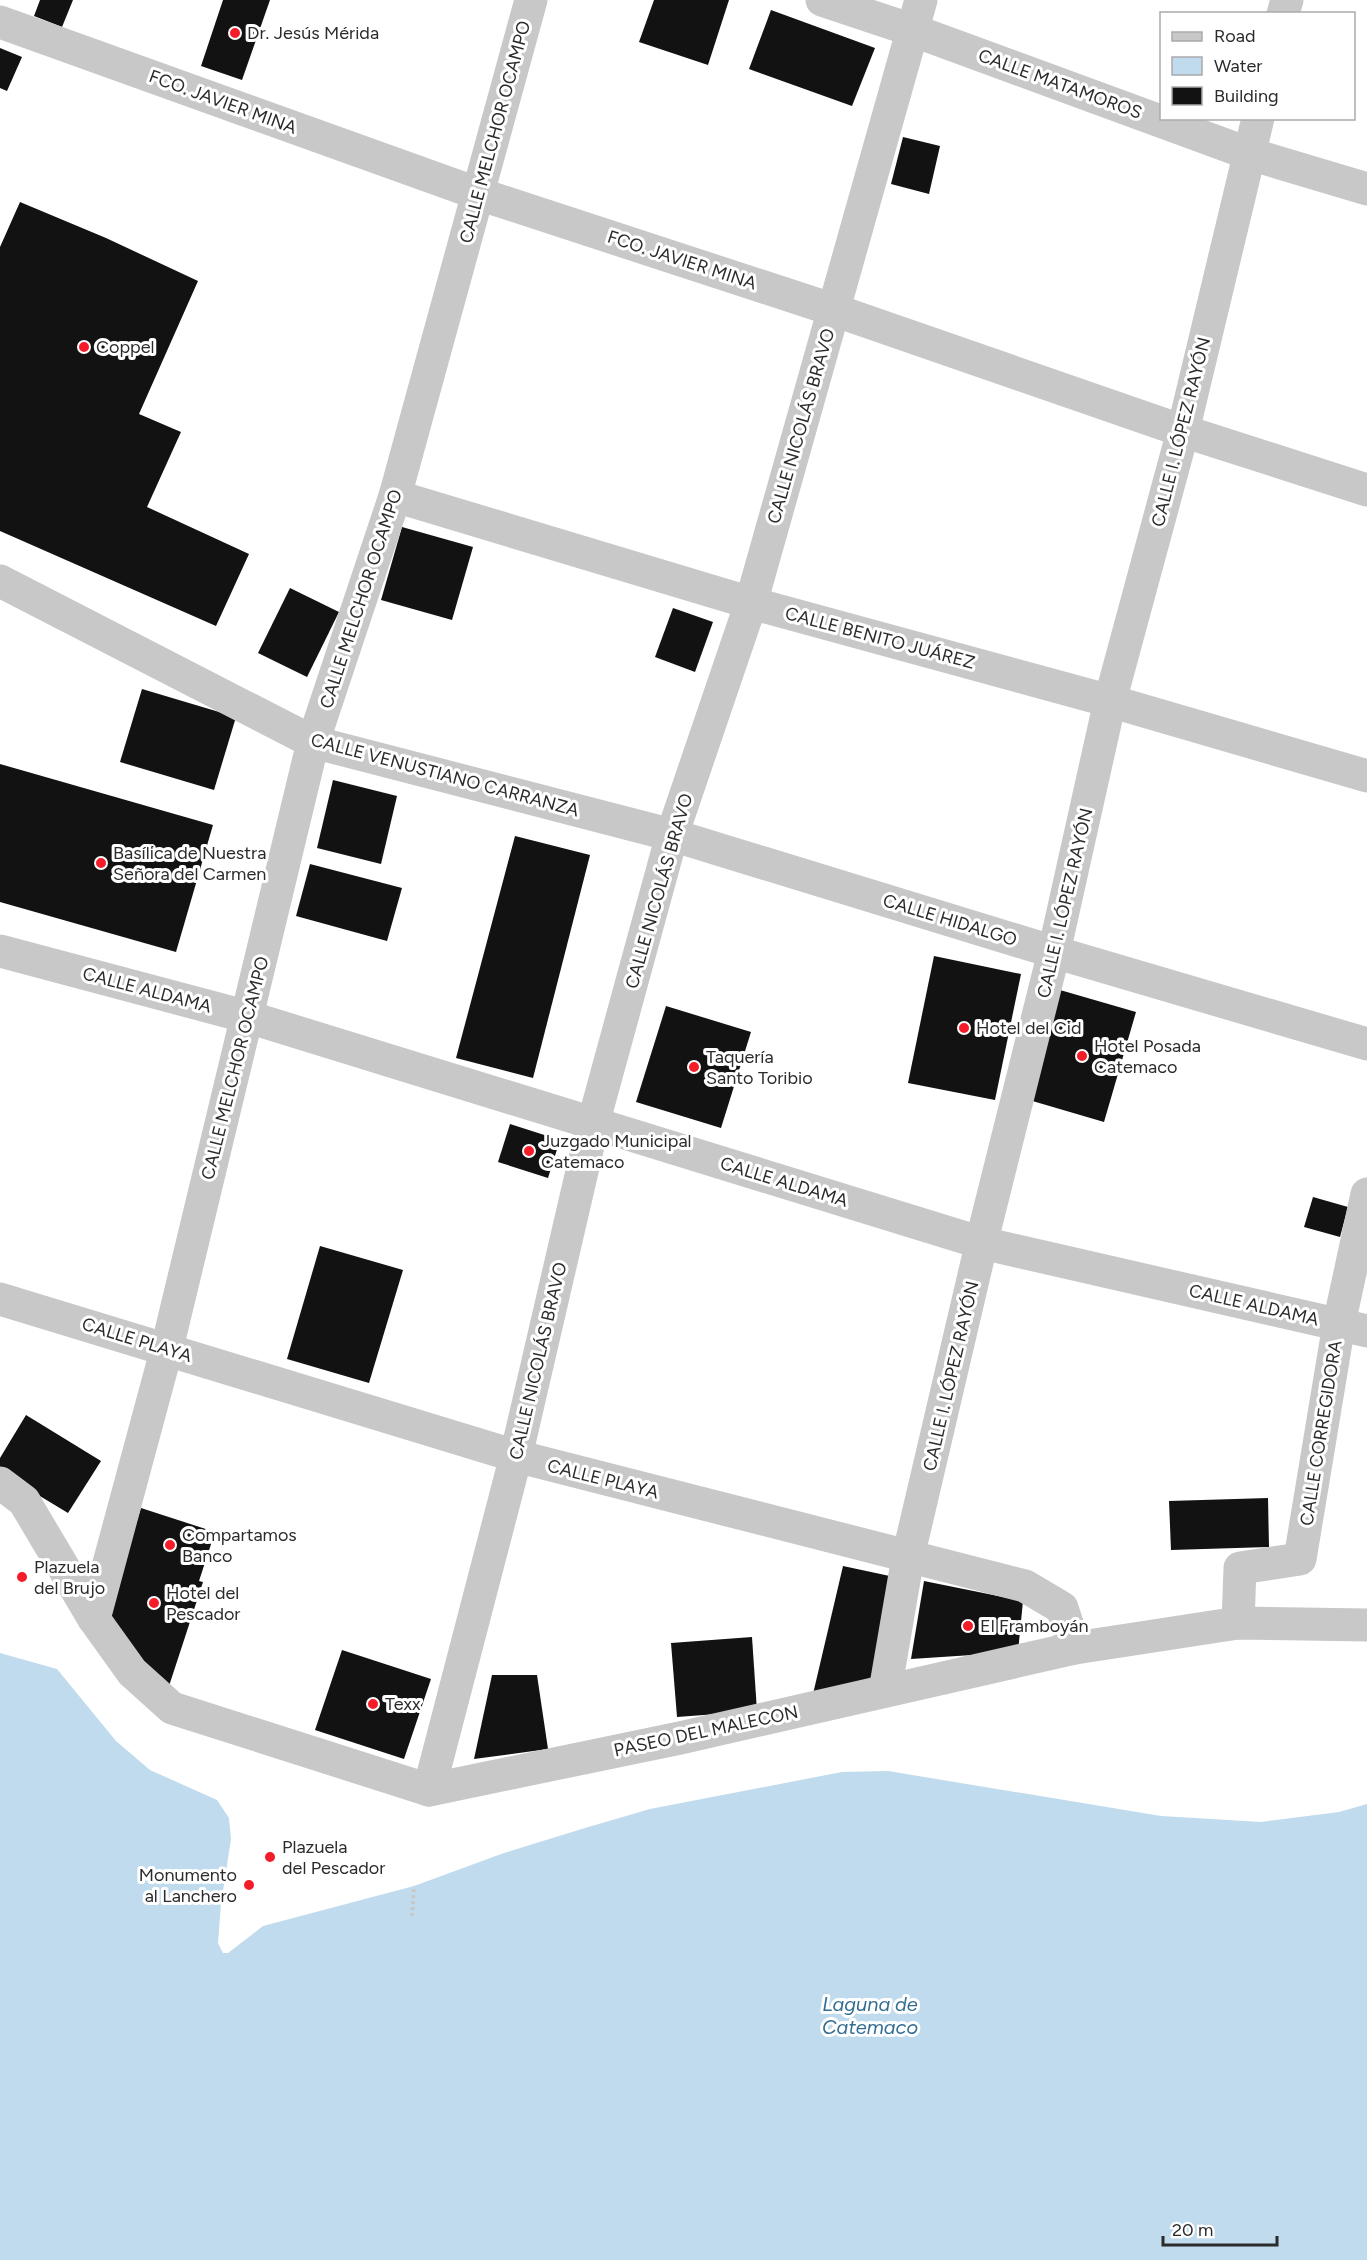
<svg xmlns="http://www.w3.org/2000/svg" width="1367" height="2260" font-family="Figtree,sans-serif">
<style>
.water{fill:#c0dbed}
.building{fill:#121212}
.lines{fill:none;stroke-linecap:round;stroke-linejoin:round}
.path{stroke:#c8c8c8;stroke-width:4;stroke-dasharray:3 3;stroke-linecap:butt}
.minor{stroke:#c8c8c8;stroke-width:33}
.tertiary{stroke:#c8c8c8;stroke-width:33}
.poi-dot{fill:#f41c29;stroke:#fff;stroke-width:2}
.labels{text-anchor:middle;stroke-width:6;stroke-linejoin:round;paint-order:stroke}
.poi-label{font-size:18px;fill:#2b2b2b;stroke:#fff;text-anchor:start}
.street-label{font-size:18px;fill:#2b2b2b;stroke:#fff}
.water-label{font-size:20px;font-style:italic;fill:#346d93;stroke:#fff}
</style>
<rect width="100%" height="100%" fill="#fff"/>
<!-- water -->
<path class="water" d="M0,1653L57,1669L116,1741L150,1770L217,1800L229,1818L231,1839L221,1904L218,1943L223,1953H228L263,1926L414,1886L504,1853L585,1828L650,1809L842,1772L888,1771L1161,1816L1261,1822L1339,1812L1367,1804V2260H0Z"/>
<!-- building -->
<g class="building">
<path d="M40,0H73L62,27L34,16Z"/>
<path d="M223,0H270L242,80L201,66Z"/>
<path d="M654,0H729L708,65L639,42Z"/>
<path d="M771,10L875,48L852,106L749,69Z"/>
<path d="M0,48L22,57L7,91L0,88Z"/>
<path d="M903,137L940,146L929,194L891,184Z"/>
<path d="M20,202L106,238L198,281L139,414L181,432L147,507L249,554L216,626L0,531V247Z"/>
<path d="M402,527L473,547L452,620L381,600Z"/>
<path d="M290,588L339,612L307,677L258,653Z"/>
<path d="M673,608L713,622L695,672L655,657Z"/>
<path d="M142,689L236,717L214,790L120,762Z"/>
<path d="M0,764L213,825L176,952L0,902Z"/>
<path d="M333,780L397,796L381,864L317,848Z"/>
<path d="M515,836L590,855L533,1078L456,1058Z"/>
<path d="M310,864L402,888L387,941L296,916Z"/>
<path d="M934,956L1021,974L995,1100L908,1083Z"/>
<path d="M1060,990L1136,1012L1104,1122L1029,1100Z"/>
<path d="M666,1006L751,1032L721,1128L636,1102Z"/>
<path d="M510,1124L560,1140L548,1178L498,1162Z"/>
<path d="M1313,1197L1348,1207L1340,1237L1304,1227Z"/>
<path d="M320,1246L403,1270L369,1383L287,1359Z"/>
<path d="M26,1415L101,1461L68,1513L0,1472V1458Z"/>
<path d="M1268,1498L1269,1547L1171,1550L1169,1501Z"/>
<path d="M141,1508L215,1532L199,1581L203,1582L169,1686L104,1623Z"/>
<path d="M843,1566L899,1578L876,1677L813,1694Z"/>
<path d="M924,1581L1023,1601L1018,1652L911,1659Z"/>
<path d="M752,1637L757,1711L677,1717L671,1643Z"/>
<path d="M342,1650L431,1679L404,1759L315,1730Z"/>
<path d="M492,1675H537L548,1749L474,1759Z"/>
</g>
<g class="lines">
<!-- path -->
<path class="path" d="M412,1916L414,1886"/>
<!-- minor -->
<g class="minor">
<path d="M822,0L912,30L1250,154L1367,189"/>
<path d="M1283,14L1287,0"/>
<path d="M0,22L479,194L834,310L1183,431L1367,490"/>
<path d="M395,496L751,603L1110,701L1367,776"/>
<path d="M313,742L672,835L1054,952L1367,1044"/>
<path d="M0,951L248,1017L982,1243L1367,1331"/>
<path d="M0,1299L516,1456L1025,1586L1062,1608L1075,1648"/>
<path d="M0,1483L24,1501L94,1619L132,1672L172,1708L429,1790L680,1738L1075,1648L1238,1623L1367,1625"/>
<path d="M94,1619L167,1348L313,742L395,496L531,0"/>
<path d="M1238,1623L1240,1568L1300,1559L1339,1324L1367,1194"/>
<path d="M885,1691L908,1557L986,1224L1054,952L1110,701L1183,431L1258,118"/>
<path d="M429,1790L516,1456L593,1124L672,835L751,603L921,0"/>
</g>
<!-- tertiary -->
<path class="tertiary" d="M0,581L313,742"/>
</g>
<!-- markers -->
<g class="poi-dot">
<circle cx="235" cy="33" r="6"/>
<circle cx="84" cy="347" r="6"/>
<circle cx="101" cy="863" r="6"/>
<circle cx="964" cy="1028" r="6"/>
<circle cx="1082" cy="1056" r="6"/>
<circle cx="694" cy="1067" r="6"/>
<circle cx="529" cy="1151" r="6"/>
<circle cx="170" cy="1545" r="6"/>
<circle cx="22" cy="1577" r="6"/>
<circle cx="154" cy="1603" r="6"/>
<circle cx="968" cy="1626" r="6"/>
<circle cx="373" cy="1704" r="6"/>
<circle cx="270" cy="1857" r="6"/>
<circle cx="249" cy="1885" r="6"/>
</g>
<g class="labels">
<!-- poi labels -->
<g class="poi-label">
<text x="247" y="39">Dr. Jesús Mérida</text>
<text x="96" y="353">Coppel</text>
<text x="113" y="859">Basílica de Nuestra<tspan x="113" dy="21">Señora del Carmen</tspan></text>
<text x="976" y="1034">Hotel del Cid</text>
<text x="1094" y="1052">Hotel Posada<tspan x="1094" dy="21">Catemaco</tspan></text>
<text x="706" y="1063">Taquería<tspan x="706" dy="21">Santo Toribio</tspan></text>
<text x="541" y="1147">Juzgado Municipal<tspan x="541" dy="21">Catemaco</tspan></text>
<text x="182" y="1541">Compartamos<tspan x="182" dy="21">Banco</tspan></text>
<text x="34" y="1573">Plazuela<tspan x="34" dy="21">del Brujo</tspan></text>
<text x="166" y="1599">Hotel del<tspan x="166" dy="21">Pescador</tspan></text>
<text x="980" y="1632">El Framboyán</text>
<text x="385" y="1710">Texx</text>
<text x="282" y="1853">Plazuela<tspan x="282" dy="21">del Pescador</tspan></text>
<text x="237" y="1881" text-anchor="end">Monumento<tspan x="237" dy="21">al Lanchero</tspan></text>
</g>
<!-- street labels -->
<g class="street-label">
<text transform="translate(1060 84) rotate(20)" y="6">CALLE MATAMOROS</text>
<text transform="translate(223 102) rotate(20)" y="6">FCO. JAVIER MINA</text>
<text transform="translate(495 132) rotate(-75)" y="6">CALLE MELCHOR OCAMPO</text>
<text transform="translate(682 260) rotate(18)" y="6">FCO. JAVIER MINA</text>
<text transform="translate(801 426) rotate(-74)" y="6">CALLE NICOLÁS BRAVO</text>
<text transform="translate(1181 432) rotate(-76)" y="6">CALLE I. LÓPEZ RAYÓN</text>
<text transform="translate(361 599) rotate(-72)" y="6">CALLE MELCHOR OCAMPO</text>
<text transform="translate(880 638) rotate(15)" y="6">CALLE BENITO JUÁREZ</text>
<text transform="translate(445 775) rotate(15)" y="6">CALLE VENUSTIANO CARRANZA</text>
<text transform="translate(659 891) rotate(-74)" y="6">CALLE NICOLÁS BRAVO</text>
<text transform="translate(1065 903) rotate(-77)" y="6">CALLE I. LÓPEZ RAYÓN</text>
<text transform="translate(950 920) rotate(17)" y="6">CALLE HIDALGO</text>
<text transform="translate(147 990) rotate(15)" y="6">CALLE ALDAMA</text>
<text transform="translate(235 1068) rotate(-76)" y="6">CALLE MELCHOR OCAMPO</text>
<text transform="translate(784 1182) rotate(17)" y="6">CALLE ALDAMA</text>
<text transform="translate(1254 1305) rotate(13)" y="6">CALLE ALDAMA</text>
<text transform="translate(137 1340) rotate(17)" y="6">CALLE PLAYA</text>
<text transform="translate(538 1361) rotate(-77)" y="6">CALLE NICOLÁS BRAVO</text>
<text transform="translate(951 1376) rotate(-77)" y="6">CALLE I. LÓPEZ RAYÓN</text>
<text transform="translate(1321 1433) rotate(-81)" y="6">CALLE CORREGIDORA</text>
<text transform="translate(603 1479) rotate(14)" y="6">CALLE PLAYA</text>
<text transform="translate(706 1731) rotate(-12)" y="6">PASEO DEL MALECON</text>
</g>
<!-- water labels -->
<g class="water-label">
<text x="870" y="2011">Laguna de<tspan x="870" dy="23">Catemaco</tspan></text>
</g>
</g>
<!-- legend -->
<rect x="1160" y="12" width="195" height="108" fill="#ffffff" stroke="#aaaaaa" stroke-width="1.5"/>
<rect x="1172" y="32" width="30" height="9" fill="#c8c8c8" stroke="#aaaaaa" stroke-width="1.5"/>
<text x="1214" y="42" font-size="18" fill="#2b2b2b">Road</text>
<rect x="1172" y="57" width="30" height="18" fill="#c0dbed" stroke="#aaaaaa" stroke-width="1.5"/>
<text x="1214" y="72" font-size="18" fill="#2b2b2b">Water</text>
<rect x="1172" y="87" width="30" height="18" fill="#121212" stroke="#aaaaaa" stroke-width="1.5"/>
<text x="1214" y="102" font-size="18" fill="#2b2b2b">Building</text>
<!-- scale -->
<path d="M1163 2236v9h114v-9" fill="none" stroke="#2b2b2b" stroke-width="3"/>
<text x="1172" y="2236" font-size="18" fill="#2b2b2b" stroke="#ffffff" stroke-width="4.5" paint-order="stroke">20 m</text>
</svg>
